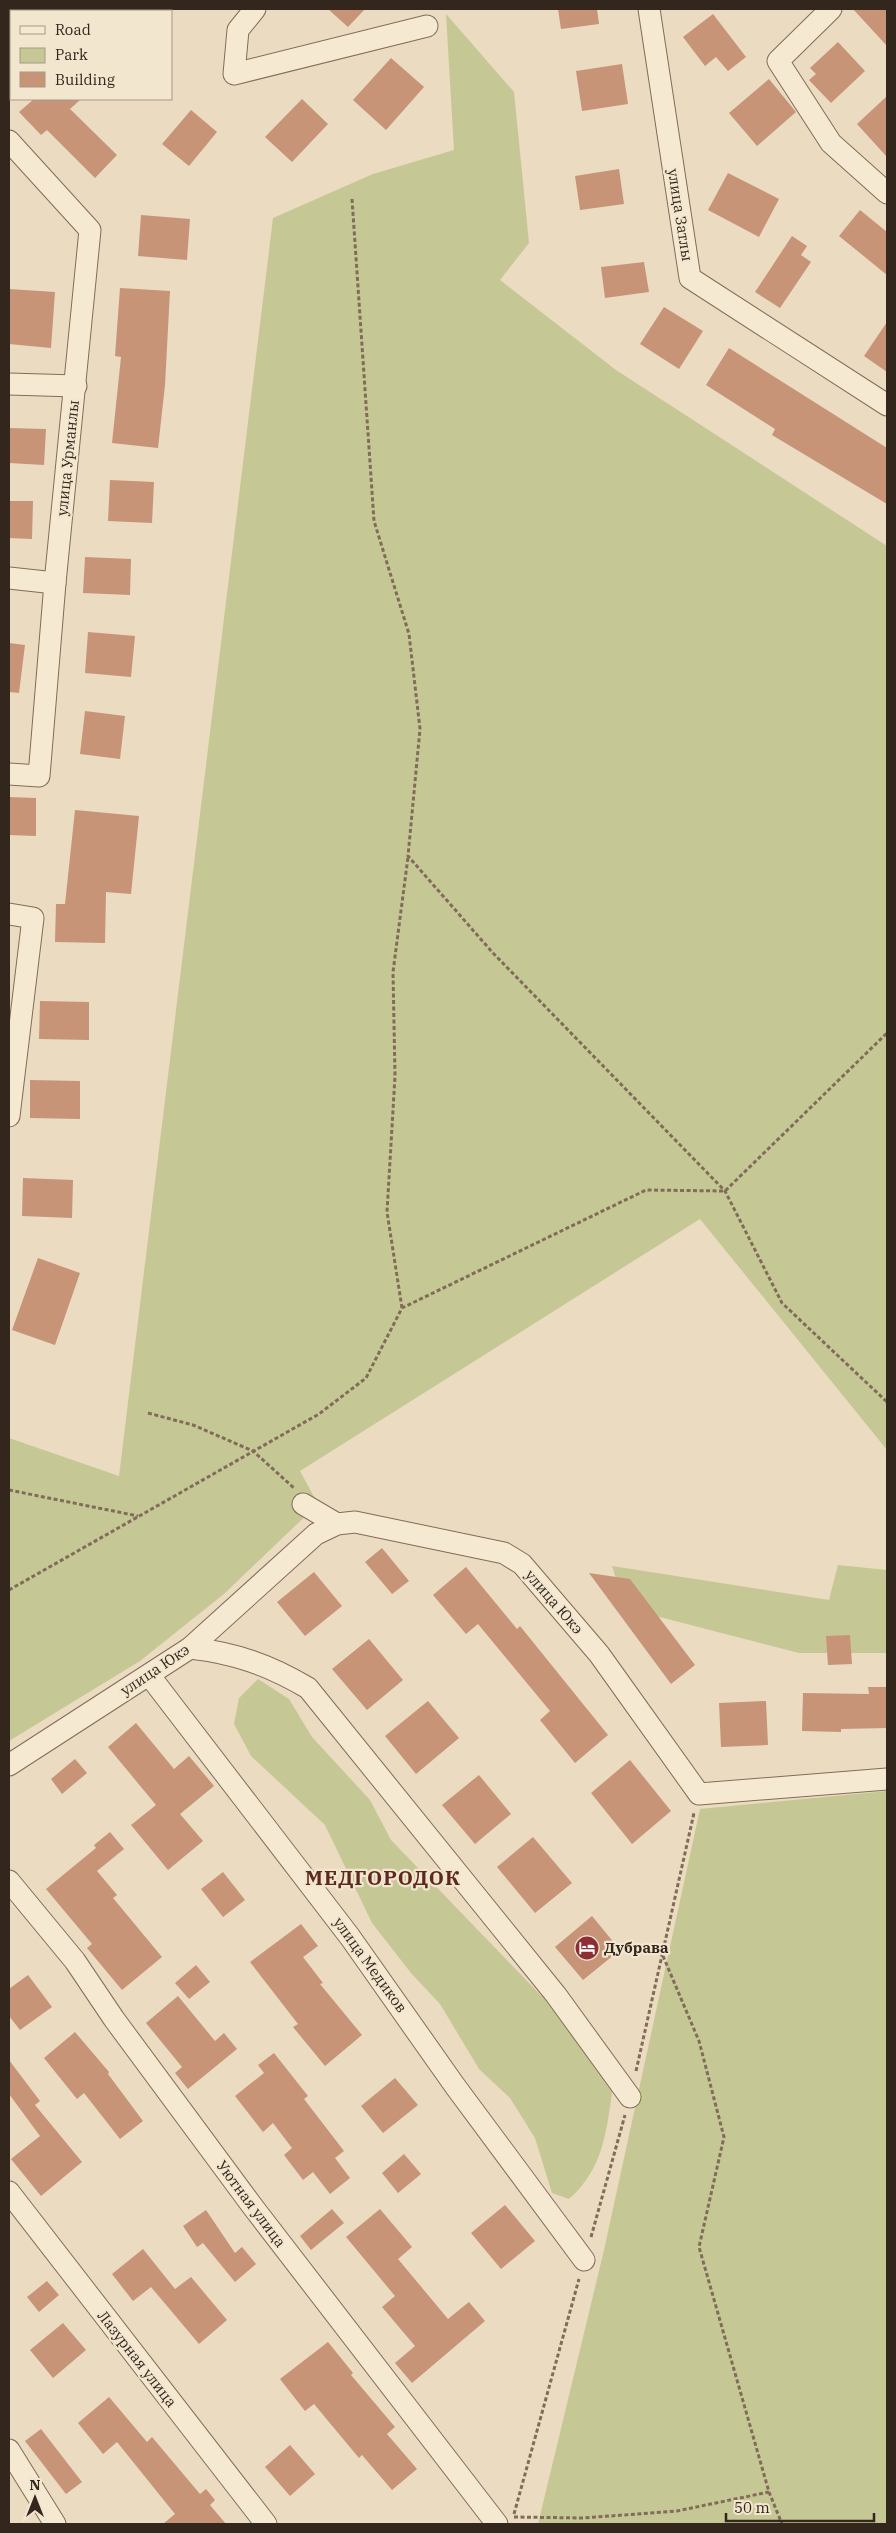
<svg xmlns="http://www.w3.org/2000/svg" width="896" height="2533" font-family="'IBM Plex Serif',serif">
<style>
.green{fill:#c5c895}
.building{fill:#c79478}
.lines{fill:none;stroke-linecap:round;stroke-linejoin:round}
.minor-casing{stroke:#826c59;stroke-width:23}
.path{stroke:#826c59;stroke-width:3;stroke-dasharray:4 2.5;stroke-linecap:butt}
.minor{stroke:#f6e9d2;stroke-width:21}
.labels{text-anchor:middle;stroke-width:4.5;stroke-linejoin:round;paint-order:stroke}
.street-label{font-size:15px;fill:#33261d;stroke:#f3e6cf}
.poi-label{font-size:15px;font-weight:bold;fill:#33261d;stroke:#f3e6cf;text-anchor:start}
.district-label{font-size:20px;font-weight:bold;letter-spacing:1px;fill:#5d281f;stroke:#f3e6cf}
</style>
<rect width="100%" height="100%" fill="#ebdbc0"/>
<!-- green -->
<g class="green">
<path d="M446,14L514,92L529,243L500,280L616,370L887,546V1450L700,1219L300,1471L318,1504L224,1594L140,1661L9,1741V1438L119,1476L273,218L373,174L454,150Z"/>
<path d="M838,1565L887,1570V1653H799L625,1608L612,1566L829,1600Z"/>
<path d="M258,1679L289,1699L312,1737L370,1800L391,1840L556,2011L613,2087C606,2132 604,2168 569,2199L552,2193L535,2138L510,2098L479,2069L440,2004L411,1973L372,1923L325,1825L251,1756L234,1724L239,1698Z"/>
<path d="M887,1791V2524H538L604,2250L700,1809Z"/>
</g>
<!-- building -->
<g class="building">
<path d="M328,9H365L348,27Z"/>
<path d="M558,9H597L599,24L561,29Z"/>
<path d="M853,9H887V46Z"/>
<path d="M713,14L746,57L728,71L716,57L705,66L683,37Z"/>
<path d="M838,42L865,71L831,103L809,80L816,74L810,68Z"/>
<path d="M391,58L424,87L386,130L353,100Z"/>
<path d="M622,64L628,104L582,111L576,71Z"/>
<path d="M769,79L796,112L757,146L729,113Z"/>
<path d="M887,96V157L857,124Z"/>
<path d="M34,99H81L70,109L117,155L95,178L47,130L41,135L19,112Z"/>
<path d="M302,99L328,124L292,162L265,137Z"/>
<path d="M191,110L217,132L189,166L162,144Z"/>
<path d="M619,169L624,204L580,210L575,176Z"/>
<path d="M728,173L779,199L759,237L708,210Z"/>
<path d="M860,210L887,232V275L839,236Z"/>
<path d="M141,215L190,219L187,260L138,256Z"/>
<path d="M792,236L807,246L801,255L811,262L780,308L755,292Z"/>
<path d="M644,262L649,292L605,298L601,267Z"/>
<path d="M120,288L170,291L165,385L158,448L112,443L121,357L115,356Z"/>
<path d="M9,289L55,292L51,348L9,344Z"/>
<path d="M664,307L703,331L679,369L640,344Z"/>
<path d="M887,322V372L864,356Z"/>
<path d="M729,348L887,448V504L772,435L775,429L706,385Z"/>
<path d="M9,428L46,429L44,465L9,463Z"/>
<path d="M110,480L154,482L152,523L108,521Z"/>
<path d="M9,501H33L32,539L9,538Z"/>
<path d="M85,557L131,559L130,595L83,593Z"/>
<path d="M88,632L135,636L131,677L85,673Z"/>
<path d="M9,643L25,645L19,693L9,692Z"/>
<path d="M85,711L125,716L120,759L80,754Z"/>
<path d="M9,797L36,798V836L9,835Z"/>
<path d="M75,810L139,816L131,894L106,892L105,943L55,942L56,904H65Z"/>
<path d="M40,1001L89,1002V1040L39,1039Z"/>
<path d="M30,1080L80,1081V1119L30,1118Z"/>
<path d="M23,1178L73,1180L72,1218L22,1216Z"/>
<path d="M38,1258L80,1273L55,1345L12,1330Z"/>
<path d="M382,1548L409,1581L392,1594L365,1562Z"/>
<path d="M466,1567L517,1629L520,1626L608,1735L575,1763L540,1720L550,1711L478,1624L466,1634L433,1595Z"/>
<path d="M314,1572L342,1606L305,1636L277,1602Z"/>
<path d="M589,1573L630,1579L695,1665L671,1684Z"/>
<path d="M850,1635L852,1664L828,1665L826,1636Z"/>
<path d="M369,1639L403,1680L367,1710L332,1669Z"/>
<path d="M868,1687H887V1728L841,1729V1732L802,1731L803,1693L869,1694Z"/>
<path d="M428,1701L459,1738L416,1774L385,1736Z"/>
<path d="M766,1701L768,1745L721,1747L719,1703Z"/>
<path d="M136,1723L174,1769L189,1756L214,1786L180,1814L203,1841L168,1870L131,1825L156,1805L108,1747Z"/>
<path d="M75,1759L87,1773L62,1794L51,1779Z"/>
<path d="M630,1760L671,1811L632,1844L591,1793Z"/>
<path d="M479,1775L511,1814L475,1844L442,1805Z"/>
<path d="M110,1832L124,1849L97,1871L117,1895L113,1898L162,1957L122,1990L87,1948L92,1944L46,1889L96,1848L94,1845Z"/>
<path d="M533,1837L572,1883L535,1913L497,1867Z"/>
<path d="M223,1872L245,1900L223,1917L201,1889Z"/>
<path d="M592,1916L620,1950L583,1980L555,1947Z"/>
<path d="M301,1924L318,1946L303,1957L323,1983L320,1984L362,2035L325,2066L293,2027L298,2024L250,1962Z"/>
<path d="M196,1965L210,1982L189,1999L175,1983Z"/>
<path d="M28,1975L52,2007L20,2030L9,2016V1989Z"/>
<path d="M178,1996L215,2041L224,2033L237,2049L188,2089L175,2073L182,2067L146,2023Z"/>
<path d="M75,2032L109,2072L108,2074L143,2121L120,2139L84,2093L77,2099L44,2058Z"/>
<path d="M274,2053L308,2096L304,2099L344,2151L335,2158L350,2178L330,2194L313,2172L303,2180L284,2155L292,2148L273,2123L263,2132L235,2096L264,2073L258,2065Z"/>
<path d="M9,2060L40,2101L35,2105L82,2162L41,2196L11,2159L40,2136L9,2094Z"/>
<path d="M395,2078L418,2105L383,2133L361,2106Z"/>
<path d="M404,2154L421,2174L398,2193L382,2173Z"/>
<path d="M505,2205L535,2241L501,2269L471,2233Z"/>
<path d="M332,2209L344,2223L311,2250L300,2236Z"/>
<path d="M380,2209L412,2247L398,2259L448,2319L469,2302L485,2321L412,2383L395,2363L415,2346L382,2307L395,2296L346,2237Z"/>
<path d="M206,2210L235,2253L242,2247L256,2264L235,2282L203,2243L197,2247L183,2226Z"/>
<path d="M143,2249L175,2289L191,2277L227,2320L199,2344L151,2287L133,2301L112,2274Z"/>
<path d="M47,2281L59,2295L39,2312L27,2297Z"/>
<path d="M63,2323L86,2350L53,2378L30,2350Z"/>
<path d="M328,2342L353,2373L351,2375L395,2427L387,2434L417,2469L392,2490L362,2455L359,2458L314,2404L305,2411L280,2379Z"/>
<path d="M109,2397L147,2442L152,2437L200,2494L206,2489L215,2500L210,2505L226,2524H163L175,2514L117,2442L103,2454L78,2423Z"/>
<path d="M41,2429L82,2482L66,2494L25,2441Z"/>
<path d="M290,2445L315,2474L290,2496L265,2467Z"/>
</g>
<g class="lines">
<defs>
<g id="minor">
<path d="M255,9L238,30L234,74L427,26"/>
<path d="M649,9L690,278L887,405"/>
<path d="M831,9L778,61L831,143L887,193"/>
<path d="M25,11L27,9"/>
<path d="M9,27L11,24"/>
<path d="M9,141L90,230L55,583L39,776L9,774"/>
<path d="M9,384L76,386"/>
<path d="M9,578L55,583"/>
<path d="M9,914L33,918L9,1116"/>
<path d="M303,1504L337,1524"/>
<path d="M190,1648C235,1653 269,1665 308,1688L556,1995L630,2097"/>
<path d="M149,1675L350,1937L455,2086L584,2260"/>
<path d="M9,1765L190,1648L316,1534L337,1524L355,1522L504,1553L522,1564L599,1654L699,1794L887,1779"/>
<path d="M9,1881L75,1961L114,2019L253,2207L497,2524"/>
<path d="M9,2192L266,2524"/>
<path d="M9,2450L55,2524"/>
</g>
</defs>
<!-- minor casing -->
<use href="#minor" class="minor-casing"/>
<!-- path -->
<g class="path">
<path d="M352,199L374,521L409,634L420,729L408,856L493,953L725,1191L782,1303L887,1402"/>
<path d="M402,1308L387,1212L395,1076L393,972L408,857"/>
<path d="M148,1413L193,1425L253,1451L294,1488"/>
<path d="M9,1490L138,1516"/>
<path d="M9,1590L319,1414L366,1378L402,1308L646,1190L725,1191L887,1033"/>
<path d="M663,1956L699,2041L724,2137L699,2247L769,2492L782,2524"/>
<path d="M636,2071L694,1813"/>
<path d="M591,2237L625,2115"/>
<path d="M514,2514L579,2279"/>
<path d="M514,2517L583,2518L677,2511L769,2492"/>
</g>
<!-- minor -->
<use href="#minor" class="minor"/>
</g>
<!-- icons -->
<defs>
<symbol id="hotel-disc" viewBox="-11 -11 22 22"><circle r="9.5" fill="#8d2d34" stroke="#f3e6cf"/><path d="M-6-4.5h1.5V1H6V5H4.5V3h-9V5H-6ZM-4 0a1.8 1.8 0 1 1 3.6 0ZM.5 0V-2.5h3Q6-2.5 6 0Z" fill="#fff"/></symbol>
</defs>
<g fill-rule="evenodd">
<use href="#hotel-disc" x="573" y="1934" width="28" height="28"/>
</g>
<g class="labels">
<!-- street labels -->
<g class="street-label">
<text transform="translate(680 215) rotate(81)" y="5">улица Затлы</text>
<text transform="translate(68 458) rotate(-84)" y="5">улица Урманлы</text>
<text transform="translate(554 1602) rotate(49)" y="5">улица Юкэ</text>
<text transform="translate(155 1670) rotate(-34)" y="5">улица Юкэ</text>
<text transform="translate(370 1965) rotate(54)" y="5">улица Медиков</text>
<text transform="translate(251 2204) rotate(53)" y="5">Уютная улица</text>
<text transform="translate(137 2359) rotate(52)" y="5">Лазурная улица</text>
</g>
<!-- poi labels -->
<g class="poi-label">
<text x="604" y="1953">Дубрава</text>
</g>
<!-- district labels -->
<g class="district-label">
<text x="383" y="1885">МЕДГОРОДОК</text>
</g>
</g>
<!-- border -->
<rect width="896" height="2533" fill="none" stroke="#33261d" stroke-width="20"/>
<!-- legend -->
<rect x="10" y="10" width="162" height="90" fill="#f3e6cf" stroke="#a69988"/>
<rect x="20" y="26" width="25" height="8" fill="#f6e9d2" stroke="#a69988"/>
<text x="55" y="35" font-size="15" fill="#33261d">Road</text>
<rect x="20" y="48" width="25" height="15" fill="#c5c895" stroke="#a69988"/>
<text x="55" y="60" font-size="15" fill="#33261d">Park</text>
<rect x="20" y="72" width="25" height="15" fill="#c79478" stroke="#a69988"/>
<text x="55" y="85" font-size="15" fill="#33261d">Building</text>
<!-- north arrow -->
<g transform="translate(35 2498)" stroke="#f3e6cf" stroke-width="4" paint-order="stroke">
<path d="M0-4L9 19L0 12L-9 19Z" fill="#33261d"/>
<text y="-8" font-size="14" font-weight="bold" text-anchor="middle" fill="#33261d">N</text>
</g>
<!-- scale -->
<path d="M726 2513v8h148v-8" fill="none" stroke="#33261d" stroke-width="2.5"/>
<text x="734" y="2513" font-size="15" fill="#33261d" stroke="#f3e6cf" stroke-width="4" paint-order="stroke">50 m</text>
</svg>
